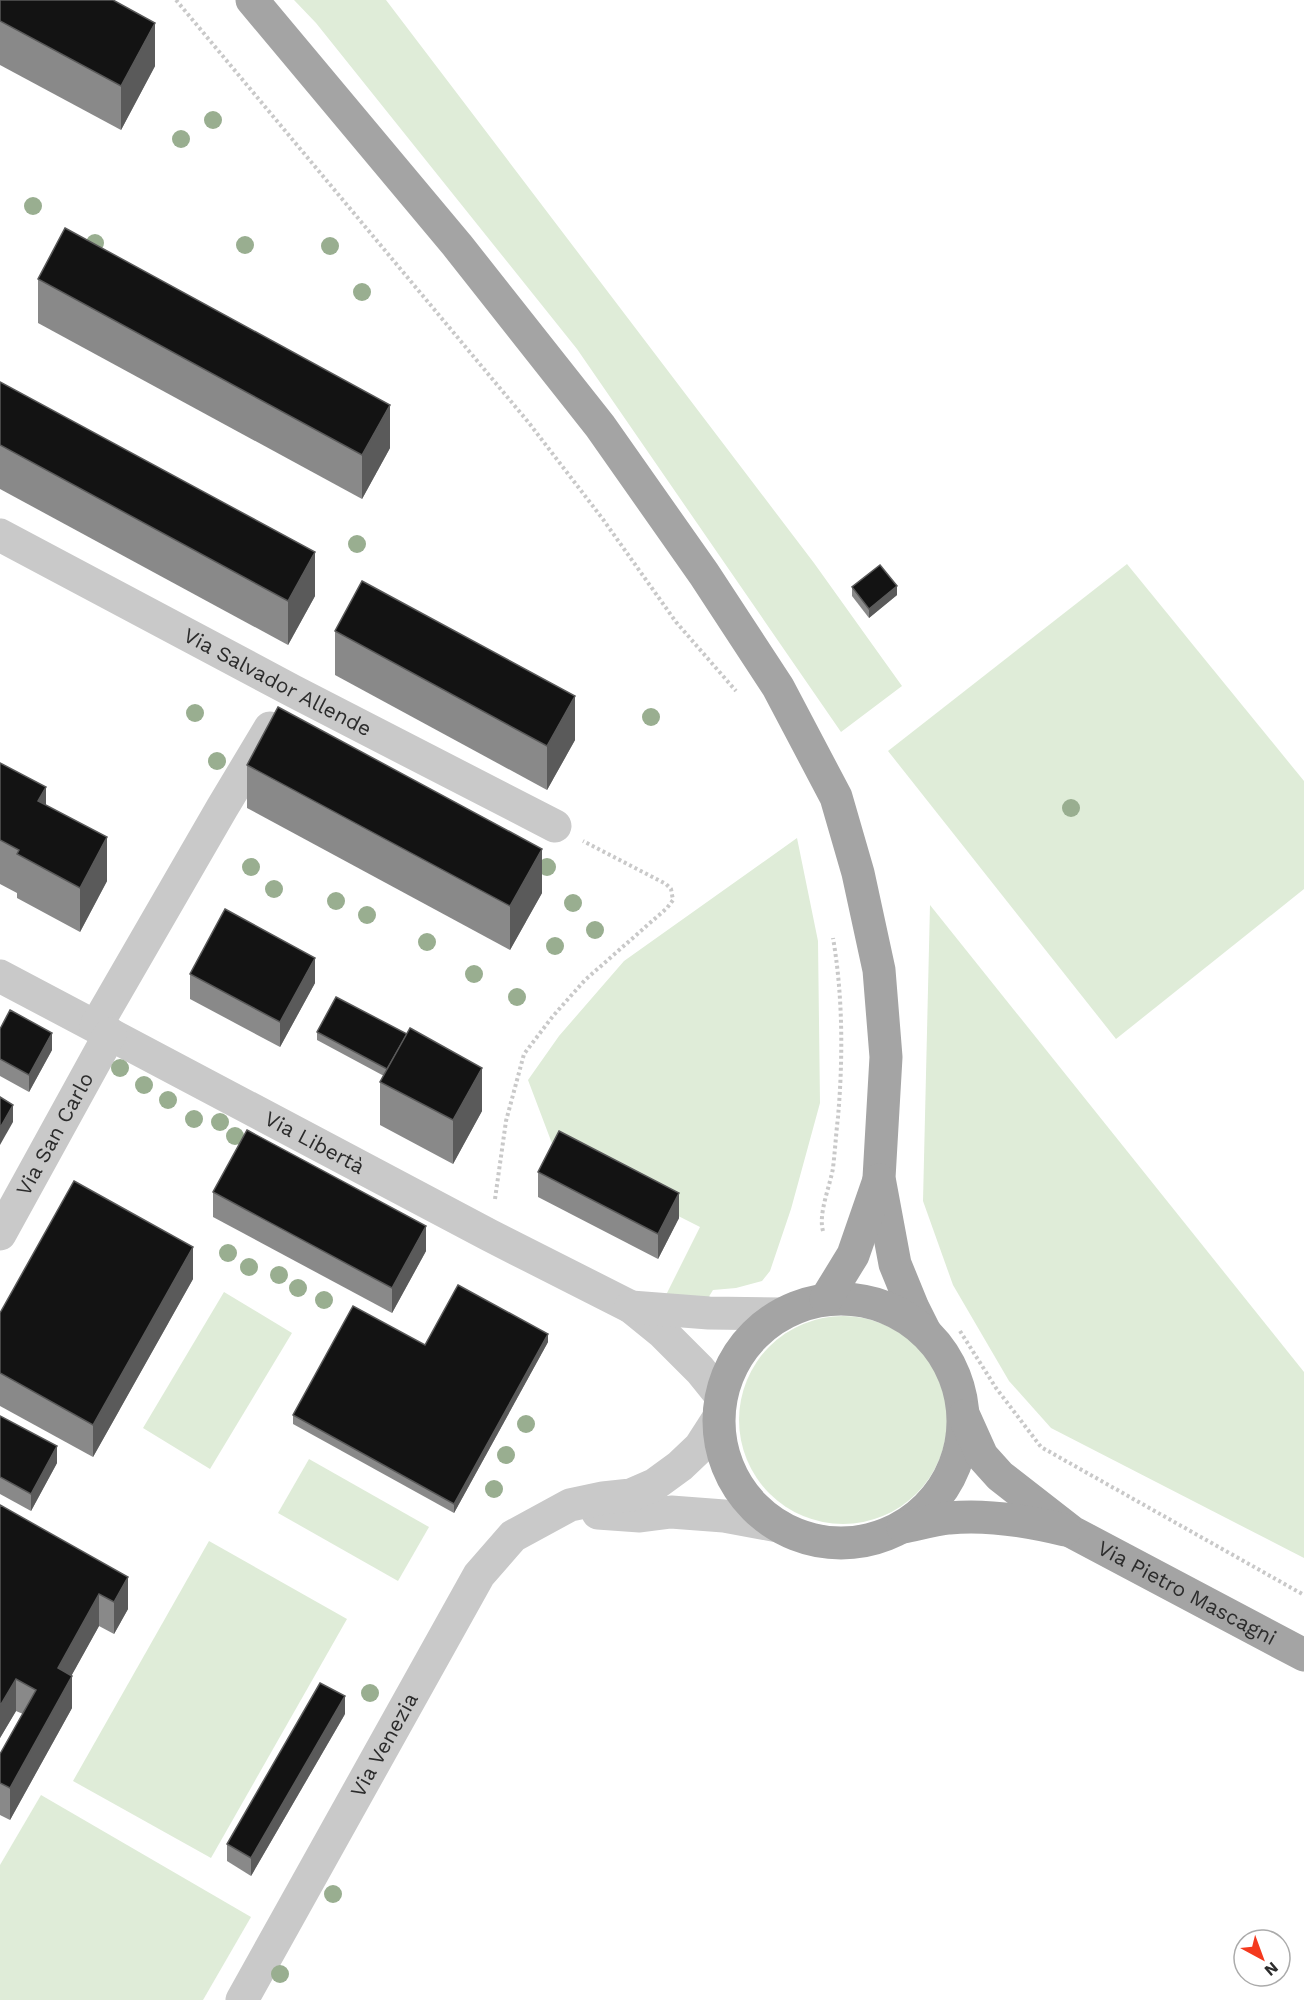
<svg xmlns="http://www.w3.org/2000/svg" width="1304" height="2000" font-family="'Work Sans',sans-serif">
<style>
.green{fill:#dfecd8}
.lines{fill:none;stroke-linecap:round;stroke-linejoin:round}
.path{stroke:#c9c9c9;stroke-width:4;stroke-dasharray:3 3;stroke-linecap:butt}
.minor{stroke:#c9c9c9;stroke-width:33}
.major{stroke:#a4a4a4;stroke-width:33}
.tree{fill:#99ae90}
.wall{fill:#898989}
.shaded-wall{fill:#5a5a5a}
.building{fill:#131313;stroke:#5a5a5a;stroke-width:1.5}
.labels{text-anchor:middle;stroke-width:6;stroke-linejoin:round;paint-order:stroke}
.street-label{font-size:21px;fill:#2c2c2c;stroke:#fff}
</style>
<rect width="100%" height="100%" fill="#fff"/>
<!-- green -->
<g class="green">
<path d="M294,0H386L814,563L902,686L841,732L577,349L316,23Z"/>
<path d="M1127,564L1304,781V889L1116,1039L888,751Z"/>
<path d="M797,838L818,941L820,1103L791,1209L770,1271L762,1281L736,1288L713,1290L705,1303L666,1295L700,1227L556,1154L528,1080L559,1036L624,961Z"/>
<path d="M930,905L1304,1372V1558L1051,1428L1009,1381L953,1285L923,1201Z"/>
<path d="M224,1292L292,1333L210,1469L143,1428Z"/>
<circle cx="843" cy="1420" r="104"/>
<path d="M309,1459L429,1527L398,1581L278,1513Z"/>
<path d="M209,1541L347,1619L211,1858L73,1781Z"/>
<path d="M41,1795L251,1917L203,2000H0V1865Z"/>
</g>
<g class="lines">
<!-- path -->
<g class="path">
<path d="M176,0L529,423L602,518L676,622L736,691"/>
<path d="M495,1199L506,1121L524,1054L553,1016L585,980L667,908L673,900L671,889L666,884L583,841"/>
<path d="M823,1231C818,1214 830,1186 833,1168C835,1151 836,1134 838,1117C843,1059 843,996 833,938"/>
<path d="M960,1331L996,1388L1041,1447L1304,1595"/>
</g>
<!-- minor -->
<g class="minor">
<path id="s1" d="M0,535L293,691L555,826"/>
<path id="s2" d="M0,976L489,1235L631,1307L663,1333L700,1370L721,1396"/>
<path d="M96,1026L222,808L270,728"/>
<path id="s3" d="M0,1234L110,1034"/>
<path d="M631,1307L709,1313L782,1314"/>
<path d="M598,1513L640,1516L671,1512L724,1516L778,1526"/>
<path id="s4" d="M242,2000L479,1575L513,1536L570,1505L603,1498L631,1495L654,1485L680,1466L700,1447L718,1419"/>
</g>
<!-- major -->
<g class="major">
<path d="M252,0L457,245L600,426L704,574L778,687L836,797L858,873L879,970L886,1057L879,1178L895,1264L913,1308L925,1332"/>
<circle cx="841" cy="1421" r="122"/>
<path d="M826,1299L853,1255L879,1180"/>
<path id="s5" d="M964,1416L982,1456L1000,1476L1072,1532L1304,1655"/>
<path d="M903,1527C918,1524 934,1520 949,1518C988,1514 1028,1521 1065,1530"/>
</g>
</g>
<!-- trees -->
<g class="tree">
<circle cx="213" cy="120" r="9"/>
<circle cx="181" cy="139" r="9"/>
<circle cx="33" cy="206" r="9"/>
<circle cx="95" cy="243" r="9"/>
<circle cx="245" cy="245" r="9"/>
<circle cx="330" cy="246" r="9"/>
<circle cx="362" cy="292" r="9"/>
<circle cx="357" cy="544" r="9"/>
<circle cx="195" cy="713" r="9"/>
<circle cx="651" cy="717" r="9"/>
<circle cx="217" cy="761" r="9"/>
<circle cx="1071" cy="808" r="9"/>
<circle cx="251" cy="867" r="9"/>
<circle cx="547" cy="867" r="9"/>
<circle cx="274" cy="889" r="9"/>
<circle cx="336" cy="901" r="9"/>
<circle cx="573" cy="903" r="9"/>
<circle cx="367" cy="915" r="9"/>
<circle cx="595" cy="930" r="9"/>
<circle cx="427" cy="942" r="9"/>
<circle cx="555" cy="946" r="9"/>
<circle cx="474" cy="974" r="9"/>
<circle cx="517" cy="997" r="9"/>
<circle cx="120" cy="1068" r="9"/>
<circle cx="144" cy="1085" r="9"/>
<circle cx="168" cy="1100" r="9"/>
<circle cx="194" cy="1119" r="9"/>
<circle cx="220" cy="1122" r="9"/>
<circle cx="235" cy="1136" r="9"/>
<circle cx="228" cy="1253" r="9"/>
<circle cx="249" cy="1267" r="9"/>
<circle cx="279" cy="1275" r="9"/>
<circle cx="298" cy="1288" r="9"/>
<circle cx="324" cy="1300" r="9"/>
<circle cx="526" cy="1424" r="9"/>
<circle cx="506" cy="1455" r="9"/>
<circle cx="494" cy="1489" r="9"/>
<circle cx="370" cy="1693" r="9"/>
<circle cx="333" cy="1894" r="9"/>
<circle cx="280" cy="1974" r="9"/>
</g>
<!-- wall -->
<g class="wall">
<path d="M0,0L155,66L121,130L0,65Z"/>
<path d="M38,279L390,448L362,499L38,323Z"/>
<path d="M0,382L315,596L288,645L0,489Z"/>
<path d="M852,587L897,595L869,618L852,596Z"/>
<path d="M335,631L575,740L547,790L335,675Z"/>
<path d="M0,763L46,805L107,881L80,932L17,898V893L0,884Z"/>
<path d="M247,765L542,893L510,950L247,808Z"/>
<path d="M190,974L315,983L280,1047L190,999Z"/>
<path d="M0,1029L52,1050L29,1092L0,1076Z"/>
<path d="M317,1032L482,1111L453,1164L380,1125V1082L384,1076L317,1040Z"/>
<path d="M538,1172L679,1218L658,1259L538,1197Z"/>
<path d="M213,1192L426,1251L392,1313L213,1217Z"/>
<path d="M193,1279L93,1457L0,1406V1313Z"/>
<path d="M548,1342L454,1513L293,1424V1415L425,1345Z"/>
<path d="M0,1416L57,1463L31,1511L0,1494Z"/>
<path d="M0,1505L128,1609L114,1634L99,1626L71,1676L72,1708L10,1820L0,1815V1754L23,1714L16,1711L0,1738Z"/>
<path d="M345,1714L251,1876L227,1861V1844Z"/>
</g>
<!-- shaded-wall -->
<g class="shaded-wall">
<path d="M155,23V66L121,130V86Z"/>
<path d="M390,405V448L362,499V455Z"/>
<path d="M315,552V596L288,645V601Z"/>
<path d="M897,586V595L869,618V609Z"/>
<path d="M575,696V740L547,790V746Z"/>
<path d="M46,787V831L38,801Z"/>
<path d="M107,837V881L80,932V888Z"/>
<path d="M542,849V893L510,950V906Z"/>
<path d="M315,958V983L280,1047V1022Z"/>
<path d="M52,1033V1050L29,1092V1075Z"/>
<path d="M482,1068V1111L453,1164V1120Z"/>
<path d="M13,1105V1122L0,1145V1128Z"/>
<path d="M679,1193V1218L658,1259V1234Z"/>
<path d="M426,1226V1251L392,1313V1288Z"/>
<path d="M193,1247V1279L93,1457V1425Z"/>
<path d="M548,1334V1342L454,1513V1504Z"/>
<path d="M57,1446V1463L31,1511V1494Z"/>
<path d="M128,1577V1609L114,1634V1602Z"/>
<path d="M99,1594V1626L58,1700V1668Z"/>
<path d="M72,1676V1708L10,1820V1788Z"/>
<path d="M16,1679V1711L0,1738V1706Z"/>
<path d="M345,1696V1714L251,1876V1858Z"/>
</g>
<!-- building -->
<g class="building">
<path d="M0,0H113L155,23L121,86L0,21Z"/>
<path d="M65,228L390,405L362,455L38,279Z"/>
<path d="M0,382L315,552L288,601L0,445Z"/>
<path d="M880,565L897,586L869,609L852,587Z"/>
<path d="M362,581L575,696L547,746L335,631Z"/>
<path d="M278,707L542,849L510,906L247,765Z"/>
<path d="M0,763L46,787L38,801L107,837L80,888L17,854L19,850L0,840Z"/>
<path d="M225,909L315,958L280,1022L190,974Z"/>
<path d="M336,997L407,1034L387,1069L317,1032Z"/>
<path d="M10,1010L52,1033L29,1075L0,1059V1029Z"/>
<path d="M410,1028L482,1068L453,1120L380,1082Z"/>
<path d="M0,1097L13,1105L0,1128Z"/>
<path d="M247,1130L426,1226L392,1288L213,1192Z"/>
<path d="M559,1131L679,1193L658,1234L538,1172Z"/>
<path d="M74,1181L193,1247L93,1425L0,1373V1313Z"/>
<path d="M458,1285L548,1334L454,1504L293,1415L353,1306L425,1345Z"/>
<path d="M0,1416L57,1446L31,1494L0,1477Z"/>
<path d="M0,1505L128,1577L114,1602L99,1594L58,1668L72,1676L10,1788L0,1783V1754L36,1690L16,1679L0,1706Z"/>
<path d="M320,1683L345,1696L251,1858L227,1844Z"/>
</g>
<g class="labels">
<!-- street labels -->
<g class="street-label">
<text dy="7" stroke="none"><textPath href="#s1" startOffset="314">Via Salvador Allende</textPath></text>
<text dy="7" stroke="none"><textPath href="#s3" startOffset="114">Via San Carlo</textPath></text>
<text dy="7" stroke="none"><textPath href="#s2" startOffset="356">Via Libertà</textPath></text>
<text dy="7" stroke="none"><textPath href="#s5" startOffset="292">Via Pietro Mascagni</textPath></text>
<text dy="7" stroke="none"><textPath href="#s4" startOffset="292">Via Venezia</textPath></text>
</g>
</g>
<!-- north arrow -->
<g transform="translate(1262 1958) rotate(139)"><circle r="28" fill="#ffffff" stroke="#ababab" stroke-width="1.5"/>
<path d="M0-4.5L10 22L0 15L-10 22Z" fill="#f4391e"/>
<text y="-9" font-size="16" font-weight="bold" text-anchor="middle" fill="#2c2c2c">N</text>
</g>
</svg>
